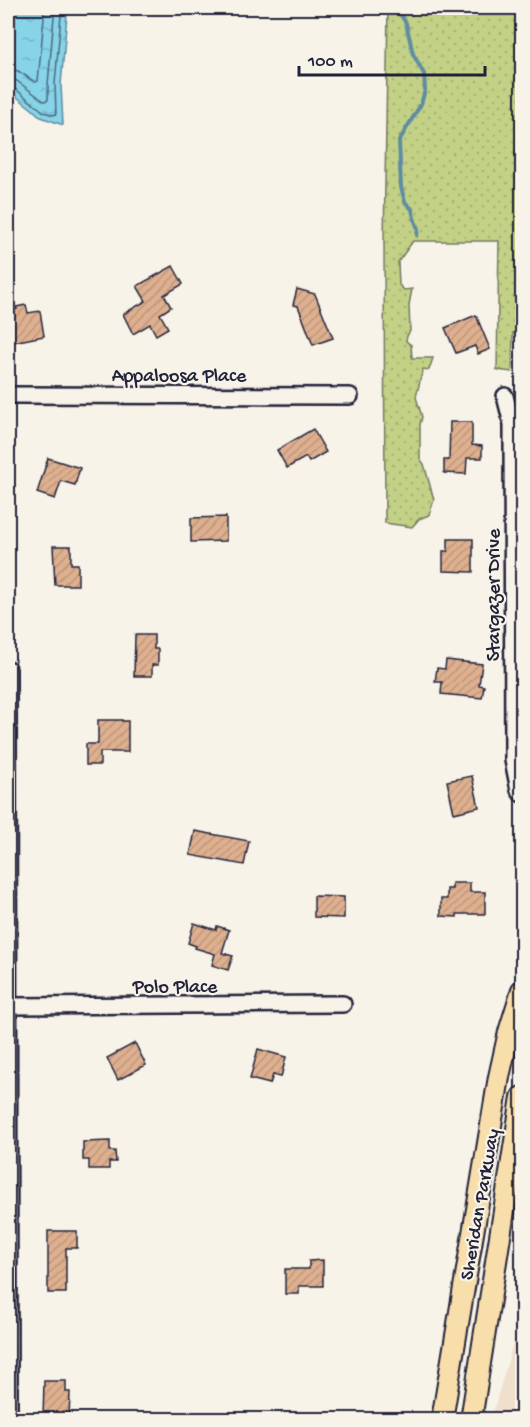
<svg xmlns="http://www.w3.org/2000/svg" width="530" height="1427" font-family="'Gochi Hand',sans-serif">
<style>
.built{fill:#f0dfcd}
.grass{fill:url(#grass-dots);stroke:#727a60;stroke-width:1.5}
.water{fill:url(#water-ripples);stroke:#5f8ca2;stroke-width:1.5}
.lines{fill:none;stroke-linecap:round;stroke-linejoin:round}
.shore{stroke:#4a6980;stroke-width:1.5}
.stream{stroke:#5f8ca2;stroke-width:4}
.building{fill:url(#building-hatch);stroke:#22223b;stroke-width:1.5}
.minor-casing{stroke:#22223b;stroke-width:20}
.major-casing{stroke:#22223b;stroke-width:24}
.minor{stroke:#f7f3e8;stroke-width:15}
.major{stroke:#f8deab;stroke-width:20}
.labels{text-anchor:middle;stroke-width:4.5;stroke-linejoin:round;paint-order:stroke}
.street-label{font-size:20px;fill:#22223b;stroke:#f7f3e8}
</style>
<defs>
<pattern id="grass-dots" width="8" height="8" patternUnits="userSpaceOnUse" patternTransform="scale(1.5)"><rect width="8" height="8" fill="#c2d185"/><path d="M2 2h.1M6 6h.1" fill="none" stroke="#a6b374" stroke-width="1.8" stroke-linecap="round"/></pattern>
<pattern id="water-ripples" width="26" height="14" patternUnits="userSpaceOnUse" patternTransform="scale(1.5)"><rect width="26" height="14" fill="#87d3e7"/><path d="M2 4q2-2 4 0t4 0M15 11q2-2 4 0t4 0" fill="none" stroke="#74b5c7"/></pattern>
<pattern id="building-hatch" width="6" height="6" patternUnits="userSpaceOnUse" patternTransform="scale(1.5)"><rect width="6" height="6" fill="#deb08f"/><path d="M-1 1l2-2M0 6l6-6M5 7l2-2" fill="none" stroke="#be977c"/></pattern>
</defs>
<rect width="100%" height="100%" fill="#f7f3e8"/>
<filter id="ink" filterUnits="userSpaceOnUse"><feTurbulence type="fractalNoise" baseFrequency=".0167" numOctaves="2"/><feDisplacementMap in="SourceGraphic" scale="12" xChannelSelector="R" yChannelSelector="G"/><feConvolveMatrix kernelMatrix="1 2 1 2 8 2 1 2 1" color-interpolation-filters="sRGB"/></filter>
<g filter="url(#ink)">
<!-- built -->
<path class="built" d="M522,1313V1419H497L493,1412Z"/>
<!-- grass -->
<path class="grass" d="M388,8H522V333H513L512,372L497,370L499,241H413L398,262L399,285L404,290L412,289L409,305L410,331L407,336L406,341L411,345L412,358H433L429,370L423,369L416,397L422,417L420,424V459L424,464L434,500L429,515L419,519L412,527L385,523L384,241Z"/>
<!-- water -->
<path class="water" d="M8,8H65L67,14L61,85L63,125L41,117L32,109L8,90Z"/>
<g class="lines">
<!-- shore -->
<g class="shore">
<path d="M8,69L18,71L35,82L38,81L44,18L43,8"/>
<path d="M8,78L17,81L44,101L48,100V84L54,17L52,8"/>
<path d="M8,86L13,87L44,112L53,115L56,114L55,84L61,15L60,8"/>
</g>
<!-- stream -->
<path class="stream" d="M397,8L398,11L406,23L413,54L424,74L425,90L421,104L399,141L401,187L405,202L412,209L414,218L418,229L417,235"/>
</g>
<!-- building -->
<g class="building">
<path d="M173,266L183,284L164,295L171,307L160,314L168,328L156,335L150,324L133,334L123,314L146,301L137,286Z"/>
<path d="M297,289L315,294L333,338L313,345L298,306L293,305Z"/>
<path d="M26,305L28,313L40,311L44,336L8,343V329L10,328L8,311L17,309L16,307Z"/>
<path d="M476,315L490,349L478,354L475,346L456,353L445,328Z"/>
<path d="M450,422H472V445L482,446V458H467L466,474L444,473V460H449Z"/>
<path d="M313,429L326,452L309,462L306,457L287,468L277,450Z"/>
<path d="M48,458L80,468L75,485L61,481L55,499L37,493Z"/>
<path d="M226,517V541L191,542V518Z"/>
<path d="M448,539H473V572L443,571V551H448Z"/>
<path d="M53,546H71V564H78V585H55Z"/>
<path d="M135,635H154V649H158V665H152V676H134Z"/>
<path d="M446,660L482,664L479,685L484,686L482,698L441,694L442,682H435L437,668L445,669Z"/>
<path d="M98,720H122V721H128V752H100V765H86V744H98Z"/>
<path d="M472,776L479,807L454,813L447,781Z"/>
<path d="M195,831L249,841L244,865L190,855Z"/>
<path d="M452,883H470V892H485V914H457V917L441,916V899H447V889H452Z"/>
<path d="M314,896L344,897V918L314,917Z"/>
<path d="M194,923L216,930L217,926L229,930L222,953L233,956L228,970L212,965L215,954L195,948L196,946L188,943Z"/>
<path d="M135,1043L146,1065L118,1080L107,1058Z"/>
<path d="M258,1049L286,1057L281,1077L273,1075L270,1084L250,1079Z"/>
<path d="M110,1141V1151H115L116,1162H109V1169H89V1160H83V1142Z"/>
<path d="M48,1231H77V1248H66V1293H48Z"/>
<path d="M323,1260V1286H299V1294H285V1269H309V1261Z"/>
<path d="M44,1381H66V1392H70L69,1419H43Z"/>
</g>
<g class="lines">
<defs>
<g id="minor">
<path d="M8,395L350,396"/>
<path d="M505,396L512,424L513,760L519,790L522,794"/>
<path d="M8,669L9,1420"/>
<path d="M8,1006L343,1004"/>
</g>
<g id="major">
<path d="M442,1420L499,1077L509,1032L522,990"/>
<path d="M471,1420L522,1097"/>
</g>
</defs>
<!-- minor casing -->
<use href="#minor" class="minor-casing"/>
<!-- major casing -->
<use href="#major" class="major-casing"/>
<!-- minor -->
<use href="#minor" class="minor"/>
<!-- major -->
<use href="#major" class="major"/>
</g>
</g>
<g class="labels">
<!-- street labels -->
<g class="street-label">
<text x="179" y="381">Appaloosa Place</text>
<text transform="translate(492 595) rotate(-90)" y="7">Stargazer Drive</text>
<text x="175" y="992">Polo Place</text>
<text transform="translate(478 1204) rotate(-80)" y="7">Sheridan Parkway</text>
</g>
</g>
<!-- margin -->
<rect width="530" height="1427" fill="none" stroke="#f7f3e8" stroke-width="30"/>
<rect x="15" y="15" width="500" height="1397" fill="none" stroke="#22223b" stroke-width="2" filter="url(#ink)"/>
<!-- scale -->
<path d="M299 66v9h186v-9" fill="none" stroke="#22223b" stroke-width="3"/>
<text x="308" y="66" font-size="18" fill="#22223b" stroke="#f7f3e8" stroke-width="4.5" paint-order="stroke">100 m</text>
</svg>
